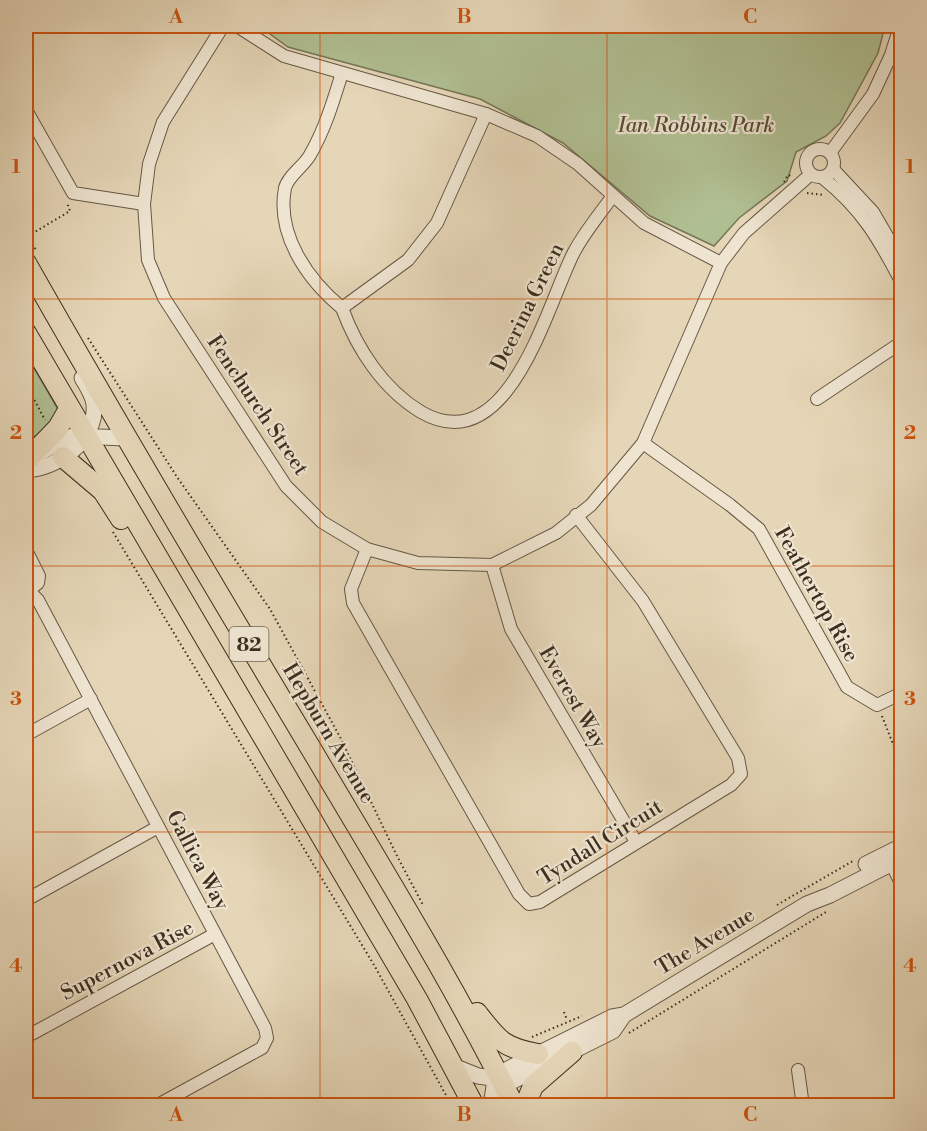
<svg xmlns="http://www.w3.org/2000/svg" width="927" height="1131" font-family="'Libre Bodoni',serif">
<style>
.green{fill:#b0bf92;stroke:#767658;stroke-width:1.5}
.lines{fill:none;stroke-linecap:round;stroke-linejoin:round}
.minor-casing{stroke:#675845;stroke-width:14}
.tertiary-casing{stroke:#675845;stroke-width:17}
.primary-casing{stroke:#3d2e1f;stroke-width:22}
.path{stroke:#3d2e1f;stroke-width:2;stroke-dasharray:1.5 3;stroke-linecap:butt}
.minor{stroke:#eee4d0;stroke-width:12}
.tertiary{stroke:#eee4d0;stroke-width:15}
.primary{stroke:#e5d6b7;stroke-width:20}
.grid{fill:none;stroke:#ce530f;stroke-width:1.5;stroke-opacity:0.55}
.labels{text-anchor:middle;stroke-width:4.5;stroke-linejoin:round;paint-order:stroke}
.shield{fill:#eee4d0;stroke:#726554;stroke-width:1.5}
.shield-label{font-size:20px;font-weight:bold;fill:#3d2e1f}
.park-label{font-size:21px;font-style:italic;fill:#544b36;stroke:#eee4d0}
.street-label{font-size:21px;fill:#3d2e1f;stroke:#eee4d0}
.neatline{fill:none;stroke:#ce530f;stroke-width:2}
.grid-label{font-size:20px;text-anchor:middle;font-weight:bold;fill:#ce530f}
</style>
<rect width="100%" height="100%" fill="#e5d6b7"/>
<filter id="stains"><feTurbulence type="fractalNoise" baseFrequency=".00333" numOctaves="4"/><feColorMatrix values="0 0 0 0 .2 0 0 0 0 .09 0 0 0 0 .02 0 0 0 .5 -.17"/></filter>
<radialGradient id="worn" r=".72"><stop offset=".6" stop-color="#630" stop-opacity="0"/><stop offset="1" stop-color="#630" stop-opacity=".3"/></radialGradient>
<!-- green -->
<g class="green">
<path d="M259,26H885L878,53L840,123L826,136L796,152L787,181L739,218L714,246L650,216L563,143L480,99L288,47Z"/>
<path d="M26,354L59,411L46,428L26,443Z"/>
</g>
<g class="lines">
<defs>
<g id="minor">
<path d="M223,26L163,122L149,164L144,204L148,260L164,298L286,486L322,522L367,549L418,563L492,565L556,533L591,505L643,443L721,263L744,233L811,174"/>
<path d="M237,26L284,56L486,114L537,136L578,164L644,223L721,263"/>
<path d="M26,110L73,193L144,204"/>
<circle cx="820" cy="163" r="14"/>
<path d="M830,153L873,94L891,55L900,26"/>
<path d="M833,169L873,212L902,262"/>
<path d="M823,178C862,209 879,239 902,283"/>
<path d="M342,308C357,349 383,389 421,412C508,462 546,308 573,254C583,234 599,215 612,197"/>
<path d="M342,308C308,280 276,235 285,188C288,176 304,166 310,155C325,129 333,102 342,73"/>
<path d="M342,308L408,260L437,223L486,114"/>
<path d="M817,399L902,342"/>
<path d="M643,443L730,505L759,529L847,687L877,705L902,693"/>
<path d="M367,549L351,589L353,603L519,894L529,904L540,902L731,785L741,774L738,758L643,601L576,515"/>
<path d="M492,565L511,629L636,842"/>
<path d="M29,591L38,600L265,1028L267,1038L262,1048L156,1106"/>
<path d="M26,593L38,583L39,576L27,552"/>
<path d="M26,735L91,699"/>
<path d="M888,857L902,885"/>
<path d="M26,900L158,827"/>
<path d="M26,1037L215,934"/>
<path d="M798,1070L803,1106"/>
</g>
<g id="tertiary">
<path d="M37,454L73,436L126,438"/>
<path d="M26,470C58,468 97,441 94,404C93,396 87,386 82,378"/>
<path d="M866,864L902,846"/>
<path d="M453,1066L478,1076L513,1081L613,1031L624,1015"/>
<path d="M491,1106L494,1086L508,1069L612,1017L624,1015L807,904L830,895L902,858"/>
</g>
<g id="primary">
<path d="M26,263C119,427 216,590 313,752C382,869 454,984 514,1106"/>
<path d="M26,333L417,999L474,1106"/>
<path d="M63,457L103,491L121,519"/>
<path d="M29,458L58,428L69,409"/>
<path d="M477,1013C498,1040 503,1048 538,1054"/>
<path d="M525,1106L533,1086L572,1052"/>
</g>
</defs>
<!-- minor casing -->
<use href="#minor" class="minor-casing"/>
<!-- tertiary casing -->
<use href="#tertiary" class="tertiary-casing"/>
<!-- primary casing -->
<use href="#primary" class="primary-casing"/>
<!-- path -->
<g class="path">
<path d="M784,182L788,175L791,176"/>
<path d="M807,193L824,195"/>
<path d="M26,232L36,250"/>
<path d="M28,236L70,211L67,203"/>
<path d="M898,294L902,300"/>
<path d="M88,338L177,477L270,609L340,737L396,854L423,905"/>
<path d="M26,384L45,420"/>
<path d="M26,486L33,483"/>
<path d="M113,532L374,965L452,1106"/>
<path d="M882,716L902,767"/>
<path d="M777,905L853,861"/>
<path d="M564,1012L567,1020"/>
<path d="M629,1033L826,912"/>
<path d="M532,1037L582,1016"/>
</g>
<!-- minor -->
<use href="#minor" class="minor"/>
<!-- tertiary -->
<use href="#tertiary" class="tertiary"/>
<!-- primary -->
<use href="#primary" class="primary"/>
</g>
<!-- grid -->
<path class="grid" d="M320,26V1106M607,26V1106M26,299H902M26,566H902M26,832H902"/>
<g class="labels">
<!-- shield labels -->
<rect class="shield" x="229.5" y="627" width="39" height="34" rx="4.5"/>
<g class="shield-label">
<text x="249" y="651">82</text>
</g>
<!-- park labels -->
<g class="park-label">
<text x="696" y="132">Ian Robbins Park</text>
</g>
<!-- street labels -->
<g class="street-label">
<text transform="translate(527 307) rotate(-64)" y="7">Deerina Green</text>
<text transform="translate(258 405) rotate(56)" y="7">Fenchurch Street</text>
<text transform="translate(817 594) rotate(61)" y="7">Feathertop Rise</text>
<text transform="translate(573 697) rotate(60)" y="7">Everest Way</text>
<text transform="translate(329 733) rotate(59)" y="7">Hepburn Avenue</text>
<text transform="translate(600 842) rotate(-32)" y="7">Tyndall Circuit</text>
<text transform="translate(198 860) rotate(62)" y="7">Gallica Way</text>
<text transform="translate(705 941) rotate(-31)" y="7">The Avenue</text>
<text transform="translate(127 960) rotate(-28)" y="7">Supernova Rise</text>
</g>
</g>
<!-- margin -->
<rect width="927" height="1131" fill="none" stroke="#e5d6b7" stroke-width="66"/>
<rect x="33" y="33" width="861" height="1065" class="neatline"/>
<g class="grid-label">
<text x="176" y="23">A</text>
<text x="464" y="23">B</text>
<text x="750" y="23">C</text>
<text x="16" y="173">1</text>
<text x="910" y="173">1</text>
<text x="16" y="439">2</text>
<text x="910" y="439">2</text>
<text x="16" y="705">3</text>
<text x="910" y="705">3</text>
<text x="16" y="972">4</text>
<text x="910" y="972">4</text>
<text x="176" y="1121">A</text>
<text x="464" y="1121">B</text>
<text x="750" y="1121">C</text>
</g>
<rect width="100%" height="100%" filter="url(#stains)"/>
<rect width="100%" height="100%" fill="url(#worn)"/>
</svg>
